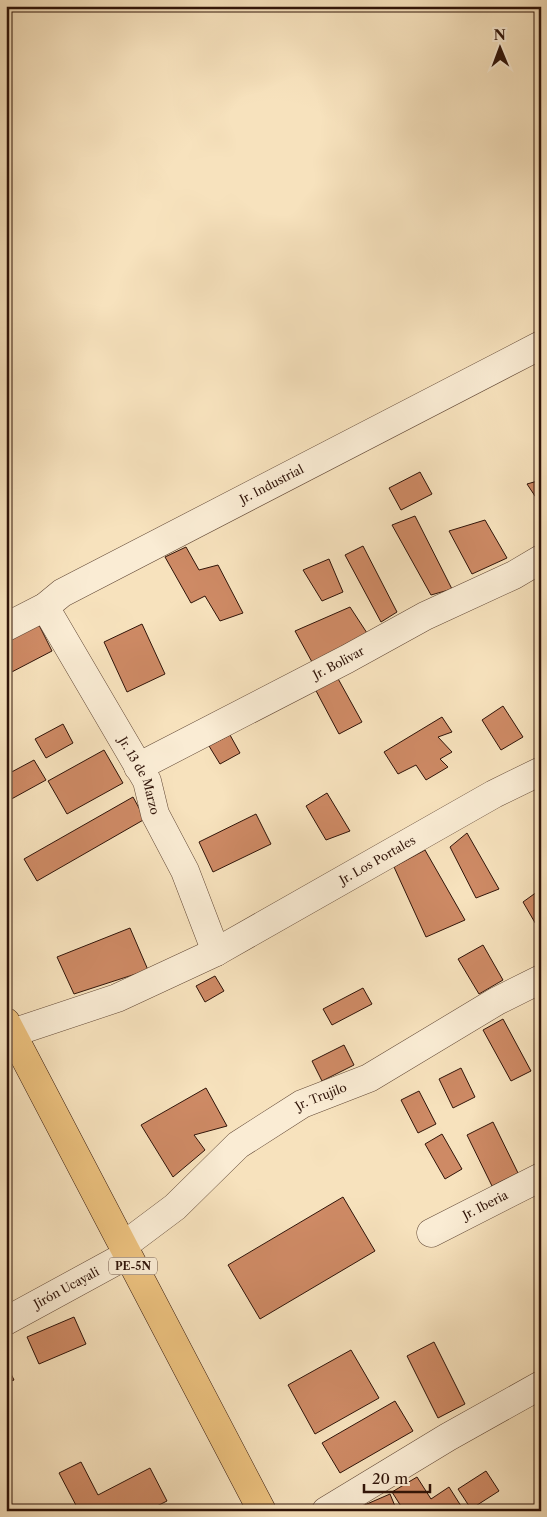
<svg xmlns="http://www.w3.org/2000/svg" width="547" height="1517" font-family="'Libre Caslon Text',serif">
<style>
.building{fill:#ce8a65;stroke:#301409}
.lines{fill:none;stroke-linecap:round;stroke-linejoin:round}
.minor-casing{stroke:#624836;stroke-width:29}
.highway-casing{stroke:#301409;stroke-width:29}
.minor{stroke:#faecd4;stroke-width:28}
.highway{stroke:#ecc17e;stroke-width:28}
.labels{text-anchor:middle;stroke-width:4;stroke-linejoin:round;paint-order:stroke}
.shield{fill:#faecd4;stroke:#6d5546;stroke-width:1}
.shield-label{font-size:11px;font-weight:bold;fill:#301409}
.street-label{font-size:12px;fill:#301409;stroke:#faecd4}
</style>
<rect width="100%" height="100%" fill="#f7e2bd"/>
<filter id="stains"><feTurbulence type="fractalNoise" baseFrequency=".004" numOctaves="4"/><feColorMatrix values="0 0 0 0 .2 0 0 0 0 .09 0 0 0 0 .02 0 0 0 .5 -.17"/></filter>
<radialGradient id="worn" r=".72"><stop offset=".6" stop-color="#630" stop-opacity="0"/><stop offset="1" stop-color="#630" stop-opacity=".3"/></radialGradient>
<!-- building -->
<g class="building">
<path d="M420,472L432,494L401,510L389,488Z"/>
<path d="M541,480V505L527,484Z"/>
<path d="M415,516L452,589L431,595L392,525Z"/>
<path d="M485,520L507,558L472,574L449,531Z"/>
<path d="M363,546L397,612L381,622L345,555Z"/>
<path d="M186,547L199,570L218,565L243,613L220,621L205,596L191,603L165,557Z"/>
<path d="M329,559L343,592L322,601L303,570Z"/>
<path d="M350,607L367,633L312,662L295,631Z"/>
<path d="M142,624L165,674L127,692L104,642Z"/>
<path d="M39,625L52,651L6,675V641Z"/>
<path d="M336,675L362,722L339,734L314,687Z"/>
<path d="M503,706L523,737L501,750L482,720Z"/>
<path d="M442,717L452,732L438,737L452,752L440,759L448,767L426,780L416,765L398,774L384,752Z"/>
<path d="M63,724L73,743L46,758L35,739Z"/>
<path d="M230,735L240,753L220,764L209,746Z"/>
<path d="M104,750L123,783L67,814L48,781Z"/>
<path d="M34,760L46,780L6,802V775Z"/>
<path d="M327,793L350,831L326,840L306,806Z"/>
<path d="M133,797L145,819L37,881L24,859Z"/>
<path d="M256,814L271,844L213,872L199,842Z"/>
<path d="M467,833L499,889L476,898L450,847Z"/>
<path d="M425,850L465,920L426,937L394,867Z"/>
<path d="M541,889V933L523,902Z"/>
<path d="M130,928L148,970L74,994L57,957Z"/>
<path d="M483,945L503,980L479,994L458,959Z"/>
<path d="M215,976L224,991L205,1002L196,986Z"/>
<path d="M363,988L372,1004L332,1025L323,1009Z"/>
<path d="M503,1019L531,1071L511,1081L483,1030Z"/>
<path d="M344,1045L354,1065L322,1081L312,1061Z"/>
<path d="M461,1068L475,1097L453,1108L439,1079Z"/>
<path d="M206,1088L227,1126L194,1135L205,1150L173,1177L141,1125Z"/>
<path d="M419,1091L436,1124L418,1133L401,1100Z"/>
<path d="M493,1122L518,1173L492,1186L467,1135Z"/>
<path d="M442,1134L462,1169L445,1179L425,1144Z"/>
<path d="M343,1197L375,1251L260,1319L228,1265Z"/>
<path d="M74,1317L86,1344L39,1364L27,1337Z"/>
<path d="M434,1342L465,1404L438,1418L407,1356Z"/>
<path d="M351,1350L379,1398L315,1434L288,1385Z"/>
<path d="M6,1364L14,1380L6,1383Z"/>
<path d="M395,1401L413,1431L340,1473L322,1443Z"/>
<path d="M81,1462L98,1495L150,1468L167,1501L147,1511H79L59,1473Z"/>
<path d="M486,1471L499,1491L471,1509L458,1489Z"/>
<path d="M417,1477L431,1499L449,1487L461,1506L453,1511H404L392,1492Z"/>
<path d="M390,1494L397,1511H362L360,1507Z"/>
</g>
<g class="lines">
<defs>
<g id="minor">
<path id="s1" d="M45,607L147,781L155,814L185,871L216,952"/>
<path id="s2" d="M6,627L45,607L62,593L541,345"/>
<path id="s3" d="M138,767L347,659L425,616L514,575L541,559"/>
<path id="s4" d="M6,1035L117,998L216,952L494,794L541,771"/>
<path id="s5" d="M431,1233L541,1177"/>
<path id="s6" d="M123,1246L175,1207L238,1145L302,1104L369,1078L497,1001L541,979"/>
<path id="s7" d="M6,1321L127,1255"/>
<path d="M326,1511L448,1437L541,1385"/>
</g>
<path id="highway" d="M6,1022L262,1511"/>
</defs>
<!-- minor casing -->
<use href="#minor" class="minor-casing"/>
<!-- highway casing -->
<use href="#highway" class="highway-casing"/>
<!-- minor -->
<use href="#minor" class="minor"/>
<!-- highway -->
<use href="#highway" class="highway"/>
</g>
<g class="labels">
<!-- shield labels -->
<rect class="shield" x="109" y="1257.5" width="48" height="17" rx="4"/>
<g class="shield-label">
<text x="133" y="1270">PE-5N</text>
</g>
<!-- street labels -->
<g class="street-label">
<text dy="4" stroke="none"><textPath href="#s2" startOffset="302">Jr. Industrial</textPath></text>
<text dy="4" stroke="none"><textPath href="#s3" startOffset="226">Jr. Bolivar</textPath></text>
<text dy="4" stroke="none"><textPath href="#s1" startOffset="194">Jr. 13 de Marzo</textPath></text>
<text dy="4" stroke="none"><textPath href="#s4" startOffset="412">Jr. Los Portales</textPath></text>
<text dy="4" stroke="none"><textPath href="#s6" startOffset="250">Jr. Trujilo</textPath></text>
<text dy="4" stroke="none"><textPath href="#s5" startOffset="61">Jr. Iberia</textPath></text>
<text dy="4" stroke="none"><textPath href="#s7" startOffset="69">Jirón Ucayali</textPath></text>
</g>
</g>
<!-- margin -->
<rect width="547" height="1517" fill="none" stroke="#f7e2bd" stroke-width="25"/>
<rect x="8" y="8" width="532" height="1502" fill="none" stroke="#301409" stroke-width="2.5"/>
<rect x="12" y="12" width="522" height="1492" fill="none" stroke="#301409"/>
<!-- north arrow -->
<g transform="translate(500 48) rotate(359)" stroke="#faecd4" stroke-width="4" paint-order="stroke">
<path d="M0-4L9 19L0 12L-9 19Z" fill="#301409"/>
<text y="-8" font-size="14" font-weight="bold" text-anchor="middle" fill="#301409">N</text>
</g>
<!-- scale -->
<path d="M364 1484v8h66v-8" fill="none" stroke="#301409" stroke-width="2.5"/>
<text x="372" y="1484" font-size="15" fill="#301409" stroke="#faecd4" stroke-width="4" paint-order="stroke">20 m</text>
<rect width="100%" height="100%" filter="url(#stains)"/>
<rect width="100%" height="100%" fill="url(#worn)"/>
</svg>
